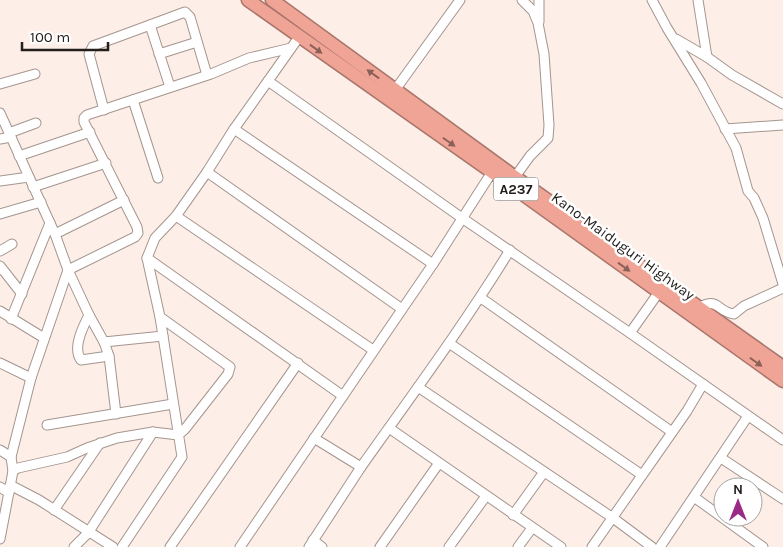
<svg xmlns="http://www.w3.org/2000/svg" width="783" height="547" font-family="Karla,sans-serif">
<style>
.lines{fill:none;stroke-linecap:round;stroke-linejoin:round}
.minor-casing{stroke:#a4958f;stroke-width:11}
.highway-casing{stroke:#a8756b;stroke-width:15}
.minor{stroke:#fff;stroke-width:9}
.highway{stroke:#f0a496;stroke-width:12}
.oneway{fill:#8a6058}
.labels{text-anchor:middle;stroke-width:5;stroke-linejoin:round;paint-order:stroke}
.shield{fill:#fefffe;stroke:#65615f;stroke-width:1}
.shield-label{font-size:14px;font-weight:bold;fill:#231d1b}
.street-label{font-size:15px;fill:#231d1b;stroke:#fefffe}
</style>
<rect width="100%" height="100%" fill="#fdeee7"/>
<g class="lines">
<defs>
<g id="minor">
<path d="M652,0L667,28L701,83L736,148L748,191L754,198L763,218L783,284"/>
<path d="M698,0L707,57"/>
<path d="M539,22V0"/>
<path d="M299,37L268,81L462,218L630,333L783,440"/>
<path d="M676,39L707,57L732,75L783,104"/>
<path d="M159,54L197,42"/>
<path d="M268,81L234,129L207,172L176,216L155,238L147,258L343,396"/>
<path d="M0,84L35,74"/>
<path d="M170,87L150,25L185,12L190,17L207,75"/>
<path d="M395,90L460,0"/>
<path d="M133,100L158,178"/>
<path d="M104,110L89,54L93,46L150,25"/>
<path d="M0,113L55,234L68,270L31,378L11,457L13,471L0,539"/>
<path d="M234,129L433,264"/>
<path d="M725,129L783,125"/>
<path d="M9,133L36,123"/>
<path d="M0,139L11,137"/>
<path d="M19,156L90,132"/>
<path d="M207,172L402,309"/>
<path d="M515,177L530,156L548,138L549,125L544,54L538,23L533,11L522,0"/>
<path d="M0,181L29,177"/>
<path d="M33,187L106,163"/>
<path d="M0,214L41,202"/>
<path d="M176,216L373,350"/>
<path d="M55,234L124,200"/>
<path d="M0,251L12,244"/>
<path d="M147,258L160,317"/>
<path d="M0,266L22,294"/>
<path d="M481,298L672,432"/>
<path d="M700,307C719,297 717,312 734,314L744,306L783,288"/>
<path d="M0,311L44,338"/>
<path d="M89,315L104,342L109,356L116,414"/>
<path d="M11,319L50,223"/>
<path d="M630,333L659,292"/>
<path d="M104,342L163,336"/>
<path d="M449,343L642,475"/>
<path d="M109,356L81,360C72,348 83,327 89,315L68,270L135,237L138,233L137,227L84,122V118L87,115L211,74L249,58L291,48"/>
<path d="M0,363L31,378"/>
<path d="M418,387L613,518L652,547"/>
<path d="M47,425L173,404"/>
<path d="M389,428L561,547"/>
<path d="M0,450L11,457"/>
<path d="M721,458L783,499"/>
<path d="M361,467C412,395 464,325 510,250"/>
<path d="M13,471L18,468L67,457L87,448L117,438L153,432L178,435L185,429L228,374L230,367L160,317L182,457L122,547"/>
<path d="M10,485L39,500L113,547"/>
<path d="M0,487L9,493"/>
<path d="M694,497L763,547"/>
<path d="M54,510L100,443"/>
<path d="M513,515L544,472"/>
<path d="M313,540L322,547"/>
<path d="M74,547L88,533L153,432"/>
<path d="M170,547L298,363"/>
<path d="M240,547L433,264L492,172"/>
<path d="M309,547L361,467L314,438"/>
<path d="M380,547L439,463"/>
<path d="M449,547L486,496"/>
<path d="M518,547L532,528"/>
<path d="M592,547L687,411L703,384"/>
<path d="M660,547L748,416"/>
</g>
<g id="highway">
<path d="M248,0L492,172L783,381"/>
<path d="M272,0L515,177L783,367"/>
</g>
</defs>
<!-- minor casing -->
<use href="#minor" class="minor-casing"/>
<!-- highway casing -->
<use href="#highway" class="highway-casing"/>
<!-- minor -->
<use href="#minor" class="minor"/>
<!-- highway -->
<use href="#highway" class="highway"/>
</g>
<!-- one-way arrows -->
<defs><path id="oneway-solid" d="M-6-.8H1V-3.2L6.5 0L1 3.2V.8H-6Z" transform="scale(1.25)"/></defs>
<g class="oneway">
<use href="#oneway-solid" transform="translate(316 49) rotate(36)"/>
<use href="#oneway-solid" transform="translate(373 74) rotate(-144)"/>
<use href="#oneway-solid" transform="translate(449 142) rotate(35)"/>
<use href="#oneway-solid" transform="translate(624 267) rotate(36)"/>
<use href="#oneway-solid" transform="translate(756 362) rotate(35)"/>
</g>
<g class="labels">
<!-- shield labels -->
<rect class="shield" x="493.5" y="177.5" width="45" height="23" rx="4"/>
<g class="shield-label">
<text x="516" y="194">A237</text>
</g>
<!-- street labels -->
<g class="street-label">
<text transform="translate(623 246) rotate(36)" y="5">Kano-Maiduguri Highway</text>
</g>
</g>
<!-- north arrow -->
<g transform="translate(738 502)"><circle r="24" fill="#fefffe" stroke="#a6a5a3"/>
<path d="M0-4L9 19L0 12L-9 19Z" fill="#9b2a87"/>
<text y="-8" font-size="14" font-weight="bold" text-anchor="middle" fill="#231d1b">N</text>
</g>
<!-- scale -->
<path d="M22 42v8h86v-8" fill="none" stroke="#231d1b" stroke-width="2.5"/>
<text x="30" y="42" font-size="15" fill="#231d1b" stroke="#fefffe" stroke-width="4" paint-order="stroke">100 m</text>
</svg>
